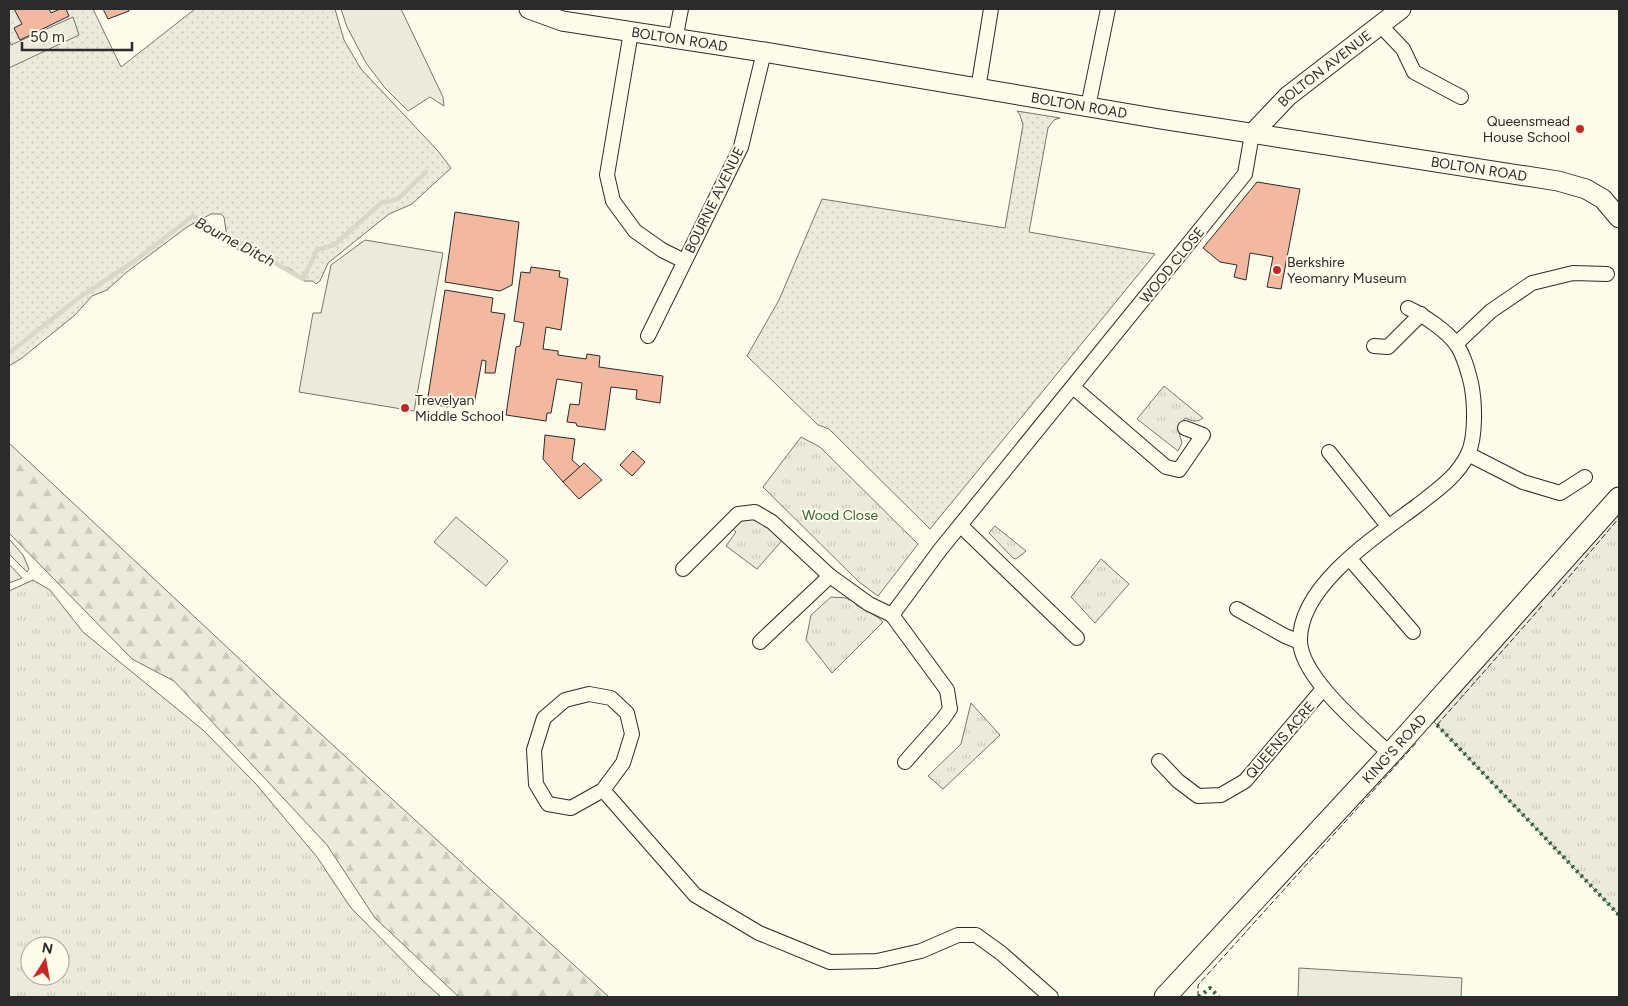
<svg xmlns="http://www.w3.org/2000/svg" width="1628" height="1006" font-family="Figtree,sans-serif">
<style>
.grass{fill:url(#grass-tufts);stroke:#74746e;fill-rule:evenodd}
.forest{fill:url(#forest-firs);stroke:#74746e}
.garden{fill:url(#garden-dots);stroke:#74746e}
.pitch{fill:#ecebdb;stroke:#74746e}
.parking{fill:#eceadb;stroke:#74746e}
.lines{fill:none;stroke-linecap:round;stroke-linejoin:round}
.stream{stroke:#d8d7c9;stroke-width:4.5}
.building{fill:#f2b8a0;stroke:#2b2b2b}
.street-casing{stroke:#2b2b2b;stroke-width:16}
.secondary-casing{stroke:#2b2b2b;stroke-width:21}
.primary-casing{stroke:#2b2b2b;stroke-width:23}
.street{stroke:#fdfbea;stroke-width:14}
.secondary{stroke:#fdfbea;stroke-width:19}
.primary{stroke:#fdfbea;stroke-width:21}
.hedge{stroke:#34623c;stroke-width:4;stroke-dasharray:2.5 4;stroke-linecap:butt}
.fence{stroke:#2b2b2b;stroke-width:1;stroke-dasharray:6 2.5;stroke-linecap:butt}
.poi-dot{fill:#c62828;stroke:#fdfbea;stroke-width:2}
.labels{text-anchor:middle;stroke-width:4;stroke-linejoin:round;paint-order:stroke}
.street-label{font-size:14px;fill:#2b2b2b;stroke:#fdfbea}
.poi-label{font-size:14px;fill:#2b2b2b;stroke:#fdfbea;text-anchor:start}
.park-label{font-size:14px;fill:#34623c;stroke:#fdfbea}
.water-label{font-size:15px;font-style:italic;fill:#2b2b2b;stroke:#fdfbea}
</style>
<defs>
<pattern id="grass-tufts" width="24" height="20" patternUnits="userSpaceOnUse" patternTransform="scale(1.25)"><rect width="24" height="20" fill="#ecebdb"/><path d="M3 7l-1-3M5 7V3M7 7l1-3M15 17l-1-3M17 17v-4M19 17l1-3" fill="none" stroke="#cbcabc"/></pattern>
<pattern id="forest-firs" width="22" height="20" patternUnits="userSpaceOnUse" patternTransform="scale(1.25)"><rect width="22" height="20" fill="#ecebdb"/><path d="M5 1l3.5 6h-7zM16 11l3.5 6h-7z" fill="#cbcabc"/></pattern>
<pattern id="garden-dots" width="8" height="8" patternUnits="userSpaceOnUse" patternTransform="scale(1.25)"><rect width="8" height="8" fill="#ecebdb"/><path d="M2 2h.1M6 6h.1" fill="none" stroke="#cbcabc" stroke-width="1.8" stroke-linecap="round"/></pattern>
</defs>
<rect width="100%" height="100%" fill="#fdfbea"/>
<!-- grass -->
<g class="grass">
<path d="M1164,386L1203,418C1196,423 1193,421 1185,418L1178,429L1182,443L1178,451L1137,419Z"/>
<path d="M801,437L820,447L918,544L878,596L859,582L763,487Z"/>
<path d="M749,514L786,536L757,569L726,546L736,532L726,524Z"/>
<path d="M1614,515L1619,518V915L1434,722L1559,581Z"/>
<path d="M995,526L1026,551L1016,559L1013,558L989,533Z"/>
<path d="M9,539L23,555L29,569L27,572L9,554Z"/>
<path d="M1101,559L1129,584L1095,623L1071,597Z"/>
<path d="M9,564L22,578L9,583Z"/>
<path d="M33,580L50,590L83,632L203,730L256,784L317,857L351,908L423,981L441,997H9V591ZM30,946H60V976H30Z"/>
<path d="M831,597L846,598L856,603V605C866,611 875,614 883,622L832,673L806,640L811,615Z"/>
<path d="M971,703L1000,735L943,789L928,776L961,744Z"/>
</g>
<!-- forest -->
<path class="forest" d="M9,443L277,694L609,997H459L375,918L327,845L174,681L132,659L9,533Z"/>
<!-- garden -->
<g class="garden">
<path d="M9,9H93L121,67L195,9H335L344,40L361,69L438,151L451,168L412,204L389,214L328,263L320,281L316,284L313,281H304L292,270L271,261L259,250L255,249L243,252L238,250L231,243L227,237L224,217L221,214H211L187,227L127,272L107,290L92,296L75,315L22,358L9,366Z"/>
<path d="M1017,111L1060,118L1054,120L1048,128L1029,232L1155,254L930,529L829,429L818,425L747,356L779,300L822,199L1005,228L1023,125L1020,115Z"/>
</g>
<!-- pitch -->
<g class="pitch">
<path d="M365,240L443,253L414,411L299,392L313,313H321L331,265Z"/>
<path d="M456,517L508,561L486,586L434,542Z"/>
<path d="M1299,968L1462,978L1461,997H1298Z"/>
</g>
<!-- parking -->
<g class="parking">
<path d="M341,9H401L443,97L444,106L430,97L408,111L385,88L366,63L347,27Z"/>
<path d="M73,17L79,35L9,68V40L11,45Z"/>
</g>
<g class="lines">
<!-- stream -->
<path class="stream" d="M9,353L80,297L136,260L193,216L303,279L317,250L334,245L381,203L398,199L426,172"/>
</g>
<!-- building -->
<g class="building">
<path d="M14,9H49L51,13L60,9H66L69,16L20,40L14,28L22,24Z"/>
<path d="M103,9H128L129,11L108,19Z"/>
<path d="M1257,182L1300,189L1281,289L1267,287L1273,257L1250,253L1246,280L1234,277L1237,265L1220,262L1203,248Z"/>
<path d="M455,212L519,222L512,285L500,291L445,282Z"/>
<path d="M531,267L560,271L559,277L568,279L561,330L546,327L543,349L558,351V355L586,359L587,354L600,356L599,367L663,376L660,403L636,399L637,390L611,387L605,430L577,426L576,423L567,422L570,404L579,405L582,383L557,379L551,413H547L546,421L506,415L516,347L520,346L524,323L514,321L521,272L530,273Z"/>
<path d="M445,290L493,298L491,312L505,314L495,373H485L486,361L482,360L474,405L448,400V407L427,403Z"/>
<path d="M545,435L575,439L572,460L580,467L563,482L543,459Z"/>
<path d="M633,451L645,462L632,476L620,465Z"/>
<path d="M584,463L602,480L579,499L563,482Z"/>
</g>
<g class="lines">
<defs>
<g id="street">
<path d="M1380,25L1403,49L1414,72L1461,97"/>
<path d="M631,32L607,175L613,201L635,231L662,250L684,261"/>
<path d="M675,40L681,9"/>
<path d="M978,89L991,9"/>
<path d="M1088,107L1108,9"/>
<path d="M648,336L741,147L764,52"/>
<path d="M1456,344L1491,311L1532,283L1573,273L1607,274"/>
<path d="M1374,346L1388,347L1421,314"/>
<path d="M1073,387L1166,467L1179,470L1203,435L1185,428"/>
<path d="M1329,452L1388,526"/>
<path d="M1468,454L1523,482L1560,493L1585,477"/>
<path d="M960,525L1077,638"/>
<path d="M1350,559L1413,632"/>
<path d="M683,569L738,514L755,512L772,522L830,576L869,604L892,615L947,690L950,709L943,719L905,762"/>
<path d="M1237,609L1285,636L1300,642"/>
<path d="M892,615L940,550L1245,174L1252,134"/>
<path d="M760,642L830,576"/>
<path d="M589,694L611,698L627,713L632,734L623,763L603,790L571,808L548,804L536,784L534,750L544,718L565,700Z"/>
<path d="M1390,754C1364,729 1301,678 1300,641C1299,585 1378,535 1418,505C1437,490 1457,477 1468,454C1476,437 1475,402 1471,383C1468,371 1464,355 1456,344C1447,331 1423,315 1408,308"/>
<path d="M1159,761L1178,781L1198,796L1221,795L1245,781L1323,689"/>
<path d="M603,790L695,895L759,933L830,962L877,961L921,951L958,935H976L1001,953L1051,997"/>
</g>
<g id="secondary">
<path id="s1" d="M529,9L562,21L764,52L1160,119L1558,181L1586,189L1603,199L1619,218"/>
<path id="s2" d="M1252,134L1288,96L1401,9"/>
</g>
<g id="primary">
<path id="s3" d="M1165,997L1390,754L1619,498"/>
</g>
</defs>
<!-- street casing -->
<use href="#street" class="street-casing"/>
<!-- secondary casing -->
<use href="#secondary" class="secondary-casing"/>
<!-- primary casing -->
<use href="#primary" class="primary-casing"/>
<!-- street -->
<use href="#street" class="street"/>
<!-- secondary -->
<use href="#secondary" class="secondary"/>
<!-- primary -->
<use href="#primary" class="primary"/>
<!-- hedge -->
<g class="hedge">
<path d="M1437,725L1619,915"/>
<path d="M1199,997L1210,988L1219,997"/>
</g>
<!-- fence -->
<g class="fence">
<path d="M1552,597L1619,518"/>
<path d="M1437,725L1542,606"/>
<path d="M1198,997V985L1418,741"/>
</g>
</g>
<!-- markers -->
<g class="poi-dot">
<circle cx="1580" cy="129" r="5"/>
<circle cx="1277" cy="270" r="5"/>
<circle cx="405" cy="408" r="5"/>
</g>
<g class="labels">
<!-- street labels -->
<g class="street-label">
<text dy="5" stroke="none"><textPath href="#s1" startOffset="154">BOLTON ROAD</textPath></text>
<text dy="5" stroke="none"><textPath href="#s2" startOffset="98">BOLTON AVENUE</textPath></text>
<text dy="5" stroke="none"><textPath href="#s1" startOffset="559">BOLTON ROAD</textPath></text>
<text dy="5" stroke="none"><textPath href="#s1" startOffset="964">BOLTON ROAD</textPath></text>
<text transform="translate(714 200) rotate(-64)" y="5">BOURNE AVENUE</text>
<text transform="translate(1172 265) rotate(-51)" y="5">WOOD CLOSE</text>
<text transform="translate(1280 740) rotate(-49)" y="5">QUEENS ACRE</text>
<text dy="5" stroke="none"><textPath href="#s3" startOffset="338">KING'S ROAD</textPath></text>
</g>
<!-- poi labels -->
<g class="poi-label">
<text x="1570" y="126" text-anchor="end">Queensmead<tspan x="1570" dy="16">House School</tspan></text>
<text x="1287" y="267">Berkshire<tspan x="1287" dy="16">Yeomanry Museum</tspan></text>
<text x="415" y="405">Trevelyan<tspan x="415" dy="16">Middle School</tspan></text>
</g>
<!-- park labels -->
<g class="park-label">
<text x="840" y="520">Wood Close</text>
</g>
<!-- water labels -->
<g class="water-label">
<text transform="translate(235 242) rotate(28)" y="5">Bourne Ditch</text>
</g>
</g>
<!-- border -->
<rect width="1628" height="1006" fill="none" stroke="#2b2b2b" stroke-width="20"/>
<!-- north arrow -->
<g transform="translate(45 961) rotate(11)"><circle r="24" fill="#fdfbea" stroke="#a9a89e"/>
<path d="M0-4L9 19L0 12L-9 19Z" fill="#c62828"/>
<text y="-8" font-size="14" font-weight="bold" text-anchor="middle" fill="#2b2b2b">N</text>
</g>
<!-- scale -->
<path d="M22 42v8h110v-8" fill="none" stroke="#2b2b2b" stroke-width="2.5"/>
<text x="30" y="42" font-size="15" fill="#2b2b2b" stroke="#fdfbea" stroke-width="4" paint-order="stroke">50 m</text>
</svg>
